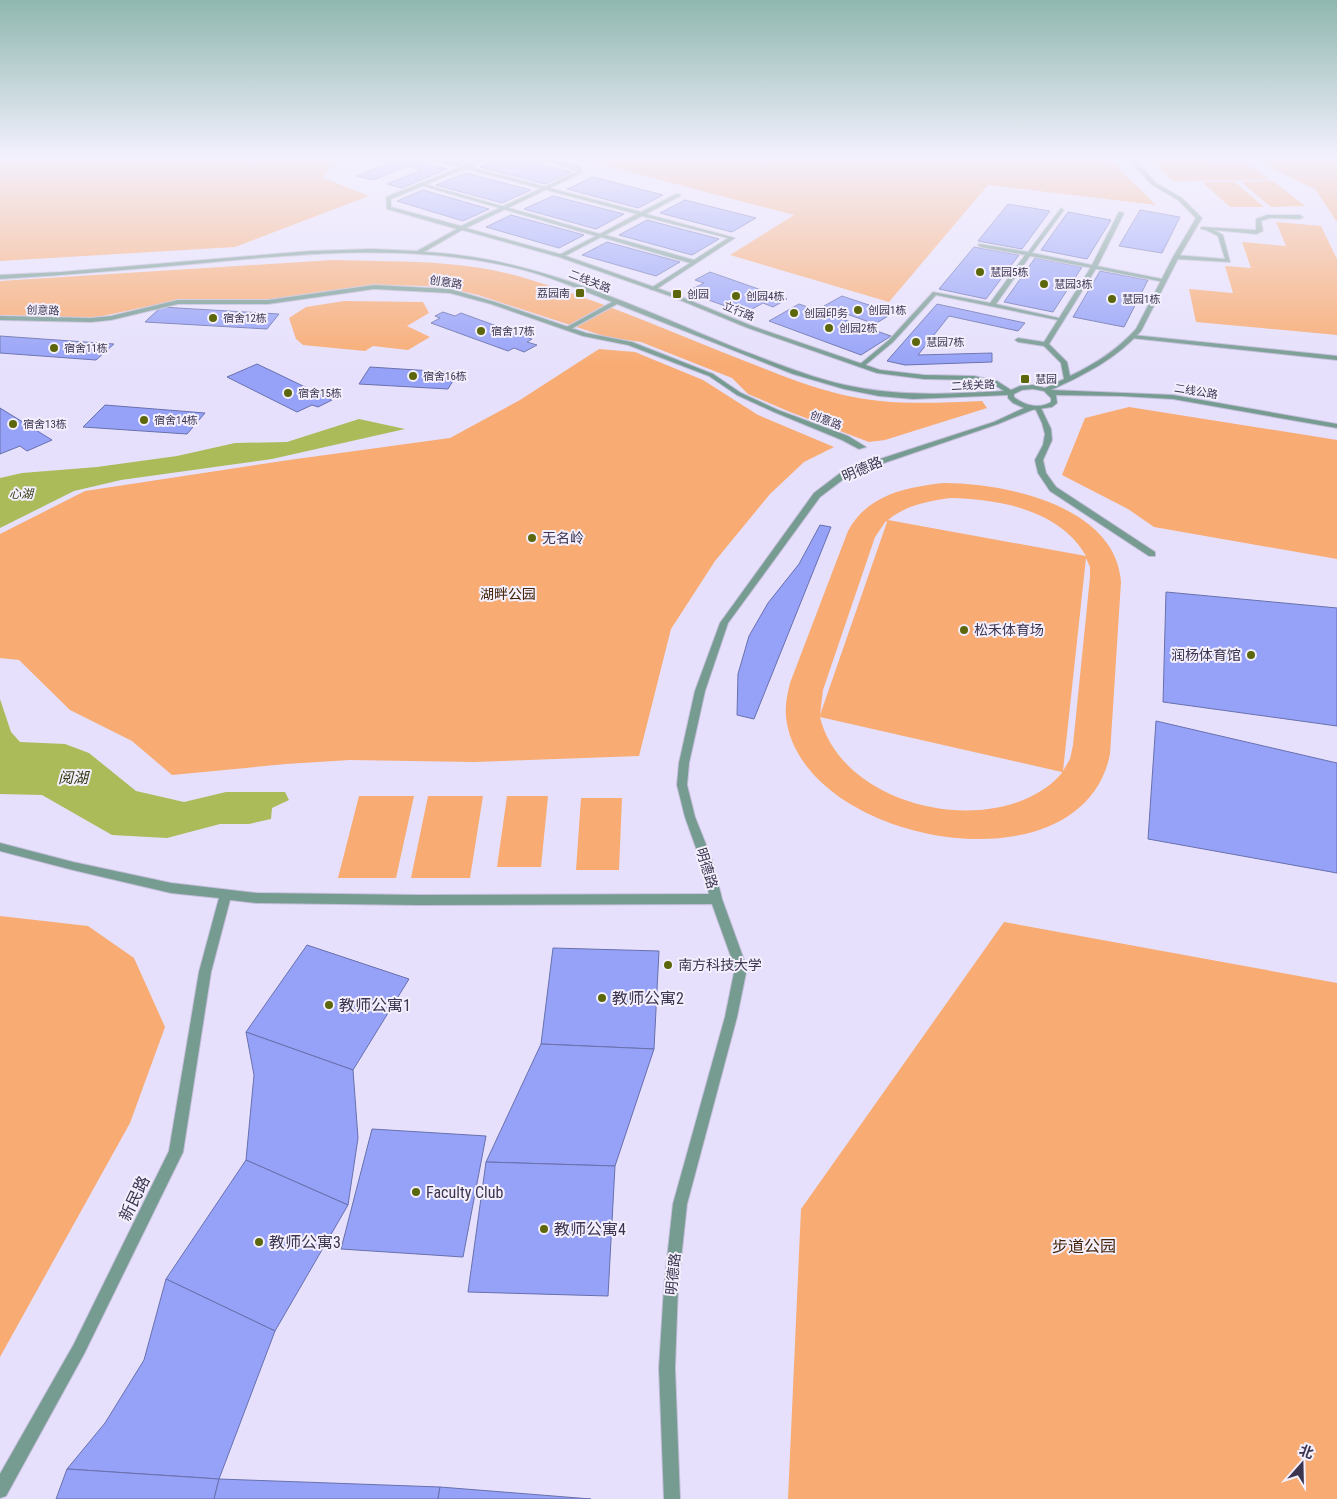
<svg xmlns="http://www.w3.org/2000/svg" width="1337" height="1499" font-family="'Roboto Condensed','Noto Sans SC',sans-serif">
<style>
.green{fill:#f8ab72;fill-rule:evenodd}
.water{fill:#abbb59}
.building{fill:#96a2f7;stroke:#6870ae}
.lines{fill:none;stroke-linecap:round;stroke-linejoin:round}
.service-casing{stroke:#c4beda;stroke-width:2}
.minor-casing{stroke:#c4beda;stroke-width:2}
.service{fill:#769b91;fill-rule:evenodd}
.minor{fill:#769b91;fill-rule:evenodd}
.poi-dot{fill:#5c670b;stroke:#f3effd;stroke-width:2}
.labels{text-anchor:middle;stroke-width:4;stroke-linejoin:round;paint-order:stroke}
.far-poi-label{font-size:11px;fill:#3d3550;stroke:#f3effd;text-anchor:start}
.far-street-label{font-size:11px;fill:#3d3550;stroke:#f3effd}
.far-water-label{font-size:12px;font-style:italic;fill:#353b12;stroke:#f3effd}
.street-label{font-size:14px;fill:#3d3550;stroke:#f3effd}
.poi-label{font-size:14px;fill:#3d3550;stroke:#f3effd;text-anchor:start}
.park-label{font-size:14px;fill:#442409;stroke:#f3effd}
.water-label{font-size:15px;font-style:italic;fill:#353b12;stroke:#f3effd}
.near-poi-label{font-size:16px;fill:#3d3550;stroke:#f3effd;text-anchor:start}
.near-street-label{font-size:16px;fill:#3d3550;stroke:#f3effd}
.near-park-label{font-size:16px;fill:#442409;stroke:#f3effd}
</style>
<rect width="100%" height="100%" fill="#e6e0fc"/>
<!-- green -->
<g class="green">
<path d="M0,157H342L322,177L369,196L235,247L0,261Z"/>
<path d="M573,157H1107L1156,205L988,185L889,302L730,255L794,215Z"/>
<path d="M1148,157H1208L1212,161H1245L1269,180L1173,181Z"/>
<path d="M1255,157H1337V222L1315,189L1269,167Z"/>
<path d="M1273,181L1305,206L1271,207L1241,182Z"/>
<path d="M1202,182H1235L1264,207H1230Z"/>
<path d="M1276,222L1321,226L1337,259V335L1196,322L1189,289L1233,293L1225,266L1251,268L1242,242L1286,246Z"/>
<path d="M333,260C398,262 465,259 528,279C594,299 658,326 722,352C761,367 799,384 839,394C887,406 933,403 982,401L987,408L885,440L869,442L790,412L748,394L732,378L641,342L607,337L478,295L452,289L427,286L372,285L271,300H179L93,318L0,315V281Z"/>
<path d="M344,301L423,302L429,313L407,326L430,337L408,350L373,346L365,351L303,345L296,339L289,318L306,307Z"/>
<path d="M599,349L635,352L703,380L758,415L834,447L804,462L770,494L715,561L671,629L639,756L474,762L350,760L286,764L172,775L132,741L70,710L19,660L0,658V534L85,491L289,460L450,438L520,400Z"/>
<path d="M1129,407L1337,440V559L1154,527L1128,509L1062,475L1085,418Z"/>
<path d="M944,483C1005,483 1116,506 1121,582L1110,754C1082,896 800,844 786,717C785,706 787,695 790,683L848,531C867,495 906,487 944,483ZM951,498C999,499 1060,510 1086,556L888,520C906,505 928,501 951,498ZM886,521L887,522L820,715L823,690L875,537ZM1086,558L1090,567V577L1073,745L1070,759L1063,771ZM820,717L1062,772V773C1001,843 842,810 820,717Z"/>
<path d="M359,796H414L396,878H338Z"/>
<path d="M428,796H483L470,878H411Z"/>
<path d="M507,796H548L541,867H497Z"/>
<path d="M581,798H622L619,870H576Z"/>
<path d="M0,916L88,926L134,958L165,1027L130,1123L0,1357Z"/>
<path d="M1004,922L1337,983V1499H788L801,1209Z"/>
</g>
<!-- water -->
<g class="water">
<path d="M359,419L405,429L272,459L121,480L74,491L0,528V478L22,473L97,467L177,456L235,443L287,442Z"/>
<path d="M0,699L11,732L20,742L65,744L89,753L136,791L184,802L226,792H285L289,800L272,808L271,819L249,824H220L167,838L112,835L42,795L0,794Z"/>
</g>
<!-- building -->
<g class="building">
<path d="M403,157L447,169L402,188L387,184L422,170L407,166L373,180L357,176Z"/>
<path d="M443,157H472L460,162Z"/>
<path d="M503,157H513L571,172L545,184L480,167Z"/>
<path d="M466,173L531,190L502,203L436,185Z"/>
<path d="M593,177L663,195L638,208L567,189Z"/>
<path d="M423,190L489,209L463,221L397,201Z"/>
<path d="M553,196L624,214L596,229L524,209Z"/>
<path d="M685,200L756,218L732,232L660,213Z"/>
<path d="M1008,204L1050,211L1022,249L978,241Z"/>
<path d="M1140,210L1180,217L1162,253L1119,246Z"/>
<path d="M1068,212L1111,220L1087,259L1041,250Z"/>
<path d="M511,215L584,235L559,248L486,227Z"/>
<path d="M647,220L719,239L692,255L619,235Z"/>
<path d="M607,242L680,262L656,276L582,255Z"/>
<path d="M974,247L1019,255L986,299L939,289Z"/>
<path d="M1035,258L1082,267L1053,312L1004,302Z"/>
<path d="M1100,271L1148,280L1124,327L1073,317Z"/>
<path d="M710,272L787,299L773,307L763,303L745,313L686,292L704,283L695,280Z"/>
<path d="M842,296L893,313L875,324L824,306Z"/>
<path d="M799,304L891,336L861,355L769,321Z"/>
<path d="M937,304L1025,323L1018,331L949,316L918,355L992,353V362L905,365L887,361Z"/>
<path d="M161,307L279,314L267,329L145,322Z"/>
<path d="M443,312L455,316L461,313L532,339L527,342L537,345L524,352L514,348L508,351L431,323L440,318L435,316Z"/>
<path d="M0,336L114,344L96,360L0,353Z"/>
<path d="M257,364L276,373L332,400L318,407L312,405L297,412L227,377Z"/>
<path d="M370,367L463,373L460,379H454L448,389L359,384Z"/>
<path d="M105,405L205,413L187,434L83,427Z"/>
<path d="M0,408L52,440L27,451L20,446L0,454Z"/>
<path d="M820,525L831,527L754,719L737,715L738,674L749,636L768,603L799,564Z"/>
<path d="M1166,592L1337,608V726L1163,702Z"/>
<path d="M1156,721L1337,763V873L1148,839Z"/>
<path d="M307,945L409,979L353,1070L246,1032Z"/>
<path d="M553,948L659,951L654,1049L541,1044Z"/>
<path d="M246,1032L353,1070L358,1138L348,1205L246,1160L254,1075Z"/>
<path d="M541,1044L654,1049L615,1166L486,1162Z"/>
<path d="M372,1129L486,1136L463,1257L341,1249Z"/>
<path d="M246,1160L348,1205L275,1331L166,1279Z"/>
<path d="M486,1162L615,1166L608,1296L468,1292Z"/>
<path d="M166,1279L275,1331L219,1479L67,1469L105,1423L144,1360Z"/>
<path d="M67,1469L219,1479L214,1499H56Z"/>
<path d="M219,1479L440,1487L438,1499H214Z"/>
<path d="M440,1487L591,1499H438Z"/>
</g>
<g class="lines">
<defs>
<g id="service">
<path d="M423,157H432L641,212L676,194H680V196L646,214L735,238L655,290H651V288L690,263L601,237L563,257H559V255L596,236L420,185L424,184L600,234L637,214ZM642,216L728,238L694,260L605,235Z"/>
<path d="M1061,208L1064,210L1032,253L1167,280L1164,282L1030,256L996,304L1063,319V321L936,295L893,342L863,367H859V365L889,340L933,292L990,303L1025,255L981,247L978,245L979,244L1028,252Z"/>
<path d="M1267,215H1300L1303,217L1300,219L1270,218L1261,221L1263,231L1256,234L1214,230L1223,235L1230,262L1176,259L1173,257L1176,255L1225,259L1218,236L1206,230L1201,229V227L1256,230V219Z"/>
<path d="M374,285L450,289L495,302L586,333L632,342L713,374L741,393L778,410L848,436L866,447L859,449L842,440L774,412L737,395L709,376L628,345L583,336L491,304L450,293L374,289L268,304H178L111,320L91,322L0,320V316L91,318L111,316L178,300H268Z"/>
<path d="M1133,335L1337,356V360L1131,338L1130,337Z"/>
<path d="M1038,406L1041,408L1051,429L1052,440L1043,460L1046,473L1056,487L1155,552V556H1149L1050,491L1038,473L1035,460L1043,445L1045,434L1042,423L1035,408Z"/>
</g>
<path id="minor" d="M486,157H493L391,199V207L461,226L578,171L533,157H542L580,167L583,172L466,228L563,255L674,294L752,326L880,370L924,375L974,376L997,381L1011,390L1020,386L1033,385L1045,388L1064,379L1061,363L1044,346L1018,342L1015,340L1018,338L1044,342L1091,267L1119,212L1124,213L1097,267L1049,344L1067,362L1070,376C1095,364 1117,350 1136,329L1173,257L1196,218L1178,200L1152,185L1127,157H1132L1156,183L1182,198L1202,218L1179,257L1141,331C1116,359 1084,375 1051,390L1173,395L1337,424V428L1173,399L1121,396L1056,395L1057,403L1052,407L1032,410L998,424L849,475L820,497L728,623L705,691L689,763L687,785L695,817L713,862L722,899L747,968L737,1017L687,1204L678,1287L675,1368L680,1499H664L659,1368L664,1287L673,1204L725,1017L735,968L712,904L418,905L257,903L230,900L211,972L183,1152L84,1354L6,1496L0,1498V1474L74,1344L169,1151L199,972L219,898L171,893L73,870L0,851V843L73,862L171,883L257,893L418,895L709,894L701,862L685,817L677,785L679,763L695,691L720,623L814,493L843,471L994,422L1024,408L1013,403L1008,398V395L913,399L879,396L844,389L793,374L617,304L569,330H565V328L612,302C579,289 547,275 512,267C412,244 305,253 204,263C136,269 68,275 0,279V275L61,272L310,251L372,249L417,251L457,229L387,209L386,197ZM462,230L559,257L670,296L748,328L877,373L924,379L974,380L993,384L1004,391C949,394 900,397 845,385C809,377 776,363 741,350C639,309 537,257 424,252ZM1033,389L1044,391L1051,398V402C1039,409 1025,406 1014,397V394L1022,390Z"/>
</defs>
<!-- service casing -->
<use href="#service" class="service-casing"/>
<!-- minor casing -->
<use href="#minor" class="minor-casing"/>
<!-- service -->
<use href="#service" class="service"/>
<!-- minor -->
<use href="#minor" class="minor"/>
</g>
<!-- sky -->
<linearGradient id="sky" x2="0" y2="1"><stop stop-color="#8fb7af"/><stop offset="0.43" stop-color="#f4f1fe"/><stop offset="1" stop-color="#f4f1fe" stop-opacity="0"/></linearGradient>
<rect width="1337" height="367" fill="url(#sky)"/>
<!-- markers -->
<g class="poi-dot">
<circle cx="980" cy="272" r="5"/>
<circle cx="1044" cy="284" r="5"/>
<rect x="575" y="288" width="10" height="10" rx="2.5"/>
<rect x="672" y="289" width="10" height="10" rx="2.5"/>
<circle cx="736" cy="296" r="5"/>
<circle cx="1112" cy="299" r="5"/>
<circle cx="858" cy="310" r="5"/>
<circle cx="794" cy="313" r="5"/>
<circle cx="213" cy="318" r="5"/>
<circle cx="829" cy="328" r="5"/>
<circle cx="481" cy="331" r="5"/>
<circle cx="916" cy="342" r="5"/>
<circle cx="54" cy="348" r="5"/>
<circle cx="413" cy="376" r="5"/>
<rect x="1020" y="374" width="10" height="10" rx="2.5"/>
<circle cx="288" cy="393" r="5"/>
<circle cx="144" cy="420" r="5"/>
<circle cx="13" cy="424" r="5"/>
<circle cx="532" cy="538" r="5"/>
<circle cx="964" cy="630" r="5"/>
<circle cx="1251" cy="655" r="5"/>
<circle cx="668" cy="965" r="5"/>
<circle cx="602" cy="998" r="5"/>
<circle cx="329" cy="1005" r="5"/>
<circle cx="416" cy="1192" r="5"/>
<circle cx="544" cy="1229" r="5"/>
<circle cx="259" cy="1242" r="5"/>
</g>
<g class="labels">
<!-- far-poi labels -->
<g class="far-poi-label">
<text x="990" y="276">慧园5栋</text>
<text x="1054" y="288">慧园3栋</text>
<text x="570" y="297" text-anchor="end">荔园南</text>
<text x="687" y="298">创园</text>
<text x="746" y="300">创园4栋</text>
<text x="1122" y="303">慧园1栋</text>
<text x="868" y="314">创园1栋</text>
<text x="804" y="317">创园印务</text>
<text x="223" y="322">宿舍12栋</text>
<text x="839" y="332">创园2栋</text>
<text x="491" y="335">宿舍17栋</text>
<text x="926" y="346">慧园7栋</text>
<text x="64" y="352">宿舍11栋</text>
<text x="423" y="380">宿舍16栋</text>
<text x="1035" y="383">慧园</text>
<text x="298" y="397">宿舍15栋</text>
<text x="154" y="424">宿舍14栋</text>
<text x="23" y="428">宿舍13栋</text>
</g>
<!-- far-street labels -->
<g class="far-street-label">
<text transform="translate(590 281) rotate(21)" y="4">二线关路</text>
<text transform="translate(446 282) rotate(9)" y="4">创意路</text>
<text transform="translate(43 310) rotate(2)" y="4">创意路</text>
<text transform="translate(739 311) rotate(22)" y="4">立行路</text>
<text transform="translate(973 385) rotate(-3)" y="4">二线关路</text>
<text transform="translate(1196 391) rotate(9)" y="4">二线公路</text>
<text transform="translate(826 420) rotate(21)" y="4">创意路</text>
</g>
<!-- far-water labels -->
<g class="far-water-label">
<text x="21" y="498">心湖</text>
</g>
<!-- street labels -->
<g class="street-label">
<text transform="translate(862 469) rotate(-23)" y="5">明德路</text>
<text transform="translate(707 868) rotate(73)" y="5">明德路</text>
<text transform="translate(673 1274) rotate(-84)" y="5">明德路</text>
</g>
<!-- poi labels -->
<g class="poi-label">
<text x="542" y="543">无名岭</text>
<text x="974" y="635">松禾体育场</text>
<text x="1241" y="660" text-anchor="end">润杨体育馆</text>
<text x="678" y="970">南方科技大学</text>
</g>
<!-- park labels -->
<g class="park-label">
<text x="508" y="599">湖畔公园</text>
</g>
<!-- water labels -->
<g class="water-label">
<text x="73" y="783">阅湖</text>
</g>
<!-- near-poi labels -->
<g class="near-poi-label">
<text x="612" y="1004">教师公寓2</text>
<text x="339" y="1011">教师公寓1</text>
<text x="426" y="1198">Faculty Club</text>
<text x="554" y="1235">教师公寓4</text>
<text x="269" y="1248">教师公寓3</text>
</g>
<!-- near-street labels -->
<g class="near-street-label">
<text transform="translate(134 1198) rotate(-64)" y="6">新民路</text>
</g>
<!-- near-park labels -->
<g class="near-park-label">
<text x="1084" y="1252">步道公园</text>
</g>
</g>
<!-- north arrow -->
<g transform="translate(1302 1464) rotate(20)" stroke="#f3effd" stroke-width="4" paint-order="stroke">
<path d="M0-4L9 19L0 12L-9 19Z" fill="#3d3550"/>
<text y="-8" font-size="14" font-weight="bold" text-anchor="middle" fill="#3d3550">北</text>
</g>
</svg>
